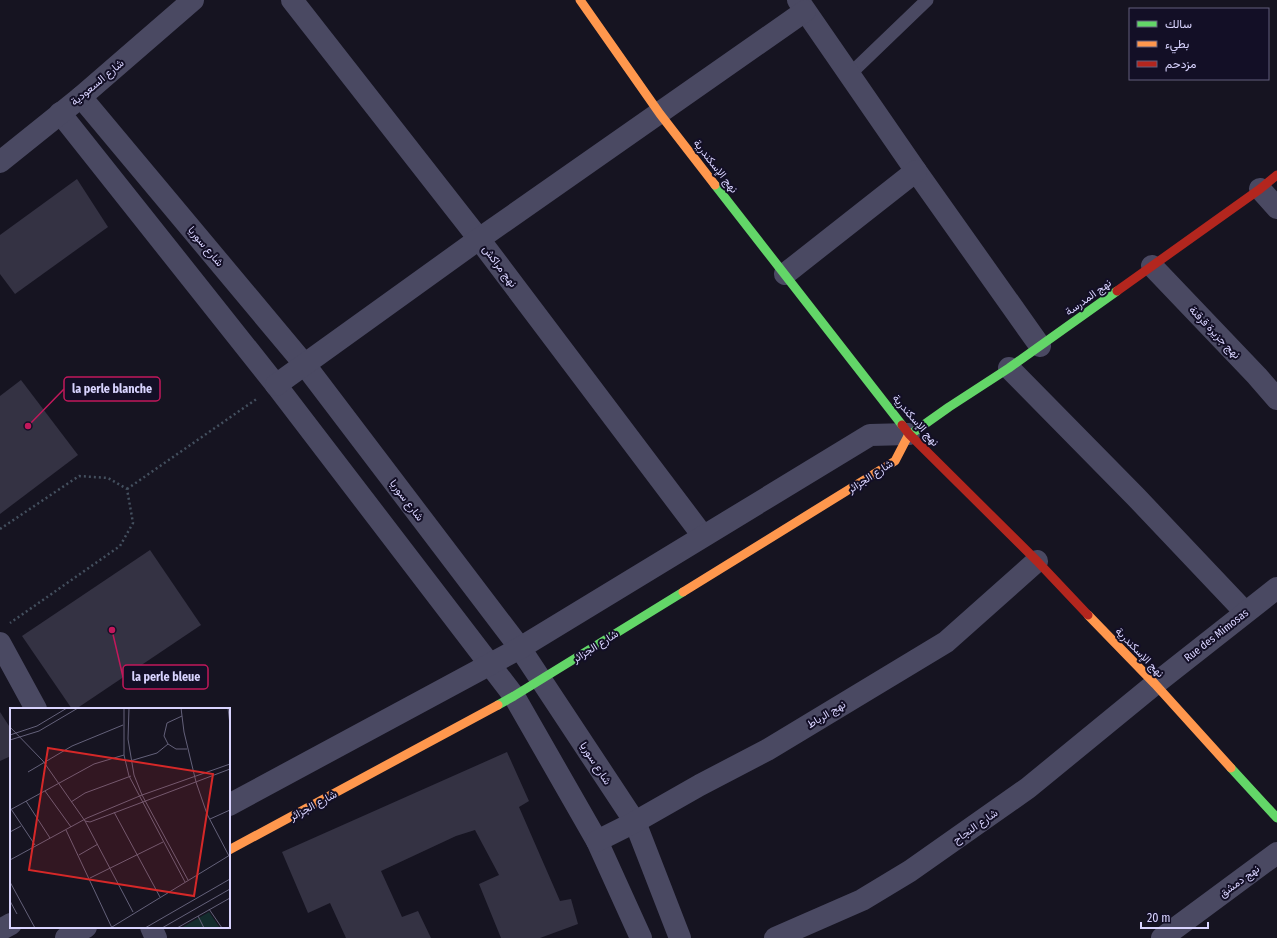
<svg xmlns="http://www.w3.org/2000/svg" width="1277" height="938" font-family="'Fira Sans Condensed',Vazirmatn,sans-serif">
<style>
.building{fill:#343243}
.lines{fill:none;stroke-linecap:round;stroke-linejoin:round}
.path{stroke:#44505f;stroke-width:2.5;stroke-dasharray:2 3;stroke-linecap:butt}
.lane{stroke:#4a4962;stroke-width:13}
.street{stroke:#4a4962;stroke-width:22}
.fast{stroke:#63d668;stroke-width:9}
.slow{stroke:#ff974d;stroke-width:9}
.jam{stroke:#b3261e;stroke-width:9}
.labels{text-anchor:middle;stroke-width:4;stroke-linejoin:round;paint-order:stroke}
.street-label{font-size:11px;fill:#d9d4ff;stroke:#130f26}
.inset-road{fill:none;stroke:#64617a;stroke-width:1}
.view{fill:#d62828;fill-opacity:0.15;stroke:#d62828;stroke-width:2}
.inset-edge{fill:none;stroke:#d9d4ff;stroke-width:2}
.leader{fill:none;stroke:#c2185b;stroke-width:1.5}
.callout-dot{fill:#c2185b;stroke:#130f26;stroke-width:1.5}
.callout{fill:#130f26;stroke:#c2185b;stroke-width:1.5}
.callout-label{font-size:12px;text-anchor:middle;font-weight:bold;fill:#d9d4ff}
</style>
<rect width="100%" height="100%" fill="#161421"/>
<!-- building -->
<g class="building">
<path d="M77,179L108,227L15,294L0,274V235Z"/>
<path d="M21,380L78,455L0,514V396Z"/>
<path d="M150,550L201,625L76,709H72L22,636Z"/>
<path d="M0,712L11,729V756L0,761Z"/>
<path d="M507,752L529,801L519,807L560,901L571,899L578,924L540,938H501L479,884L499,875L475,830L456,836L381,871L402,917L418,911L431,938H346L330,903L308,913L282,852Z"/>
</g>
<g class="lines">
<!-- path -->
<g class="path">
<path d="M127,489L258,398"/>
<path d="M0,529L79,476L108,478L127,489L133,523L120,546L10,623"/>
</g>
<!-- lane -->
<path class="lane" d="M849,75L927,0"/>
<!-- street -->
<g class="street">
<path d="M292,0L479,239L703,536"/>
<path d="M798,0L916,171L1040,346"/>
<path d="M81,97L305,365L520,648L635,822L680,938"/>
<path d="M60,113L276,385L514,696L597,841L641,938"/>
<path d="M0,162L81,97L193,0"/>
<path d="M1260,189L1277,208"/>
<path d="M1152,266L1257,376L1277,399"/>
<path d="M785,274L916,171"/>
<path d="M1009,368L1136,497L1245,612"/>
<path d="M276,385L479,239L805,11"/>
<path d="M0,643L36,709"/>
<path d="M229,805L520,648L870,435L909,434"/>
<path d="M597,841L635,822L700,785L767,750L946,642L1037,561"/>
<path d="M151,927L156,938"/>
<path d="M0,930L11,924"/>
<path d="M66,938L86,927"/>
<path d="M775,938L862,900L910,871L1028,788L1155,684L1277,588"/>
<path d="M1162,938L1277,853"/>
</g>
<!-- fast -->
<g class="fast">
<path d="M715,185L902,425"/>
<path d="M908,436L949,407L1009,368L1117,291"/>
<path d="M498,705L514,696L683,592"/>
<path d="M1231,768L1277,818"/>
</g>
<!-- slow -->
<g class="slow">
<path d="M580,0L660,114L715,185"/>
<path d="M683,592L895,461L908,436"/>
<path d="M1088,615L1155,684L1231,768"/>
<path d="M229,850L498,705"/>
</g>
<!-- jam -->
<g class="jam">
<path d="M1117,291L1260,189L1277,175"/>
<path d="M902,425L909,434L1037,561L1088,615"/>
</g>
</g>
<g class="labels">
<!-- street labels -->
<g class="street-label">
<text transform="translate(97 82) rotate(-40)" y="4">شارع السعودية</text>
<text transform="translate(716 166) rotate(52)" y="4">نهج الإسكندرية</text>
<text transform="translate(206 246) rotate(50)" y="4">شارع سوريا</text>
<text transform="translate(500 266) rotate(53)" y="4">نهج مراكش</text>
<text transform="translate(1088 297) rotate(-36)" y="4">نهج المدرسة</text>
<text transform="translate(1215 332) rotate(46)" y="4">نهج جزيرة قرقنة</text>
<text transform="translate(916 420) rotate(49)" y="4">نهج الإسكندرية</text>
<text transform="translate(870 476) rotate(-33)" y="4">شارع الجزائر</text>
<text transform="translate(407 500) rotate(53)" y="4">شارع سوريا</text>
<text transform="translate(1216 635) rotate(-38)" y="4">Rue des Mimosas</text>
<text transform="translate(595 646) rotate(-32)" y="4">شارع الجزائر</text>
<text transform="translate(1140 652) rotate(46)" y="4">نهج الإسكندرية</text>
<text transform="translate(826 714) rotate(-31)" y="4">نهج الرباط</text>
<text transform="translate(596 763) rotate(57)" y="4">شارع سوريا</text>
<text transform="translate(313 805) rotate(-28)" y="4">شارع الجزائر</text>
<text transform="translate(975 826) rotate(-35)" y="4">شارع النجاح</text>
<text transform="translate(1239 881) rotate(-36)" y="4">نهج دمشق</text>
</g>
</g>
<!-- overview -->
<g transform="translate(10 708)">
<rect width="220" height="220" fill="#161421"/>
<path d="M199,204L210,220H171Z" fill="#132c2d"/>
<path class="inset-road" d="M114,0V47L119,68L175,174M119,0L118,31L124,67L132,87L178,172M171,0L174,24L186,74L197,106L219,148M218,0L220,17M172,8L157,15L154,28L158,36L166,41H177M0,19L33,53L75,113L123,204M0,27L27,18L57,0M0,32L29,23L68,0M120,53L147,45L158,36M18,64L62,38L113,17M35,83L61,119M16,93L40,130M61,94L75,85L121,68M1,101L25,137M0,102L84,56L114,47M104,104L150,189M200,111L220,102M75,113L80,114L220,61M56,122L102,220M0,124L11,118M69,147L88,136M0,152L77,110L132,87L220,56M80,170L153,134M0,174L25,220M0,193L7,206M199,201L212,220M188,208L194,220M102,219L220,147M135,220L220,171M152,220L220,181M167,220L220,190"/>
<path class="view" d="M38,40L203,66L184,188L19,162Z"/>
<rect width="220" height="220" class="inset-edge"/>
</g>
<!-- callouts -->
<path class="leader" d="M28 426L64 389M112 630L123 677"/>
<g class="callout-dot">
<circle cx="28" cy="426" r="4"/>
<circle cx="112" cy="630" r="4"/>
</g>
<g class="callout">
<rect x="64" y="377" width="96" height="24" rx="4"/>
<rect x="123" y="665" width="85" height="24" rx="4"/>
</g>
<g class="callout-label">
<text x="112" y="393">la perle blanche</text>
<text x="166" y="681">la perle bleue</text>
</g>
<!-- legend -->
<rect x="1129" y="8" width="140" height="72" fill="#130f26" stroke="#625e7d"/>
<rect x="1137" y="21" width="20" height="6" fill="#63d668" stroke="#625e7d"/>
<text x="1165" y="28" font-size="12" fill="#d9d4ff">سالك</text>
<rect x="1137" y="41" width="20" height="6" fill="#ff974d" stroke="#625e7d"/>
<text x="1165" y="48" font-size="12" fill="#d9d4ff">بطيء</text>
<rect x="1137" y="61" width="20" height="6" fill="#b3261e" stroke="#625e7d"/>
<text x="1165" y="68" font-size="12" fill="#d9d4ff">مزدحم</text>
<!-- scale -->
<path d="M1141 922v6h67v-6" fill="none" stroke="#d9d4ff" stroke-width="2"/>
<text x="1147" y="922" font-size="12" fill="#d9d4ff" stroke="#130f26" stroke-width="3" paint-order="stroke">20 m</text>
</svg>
